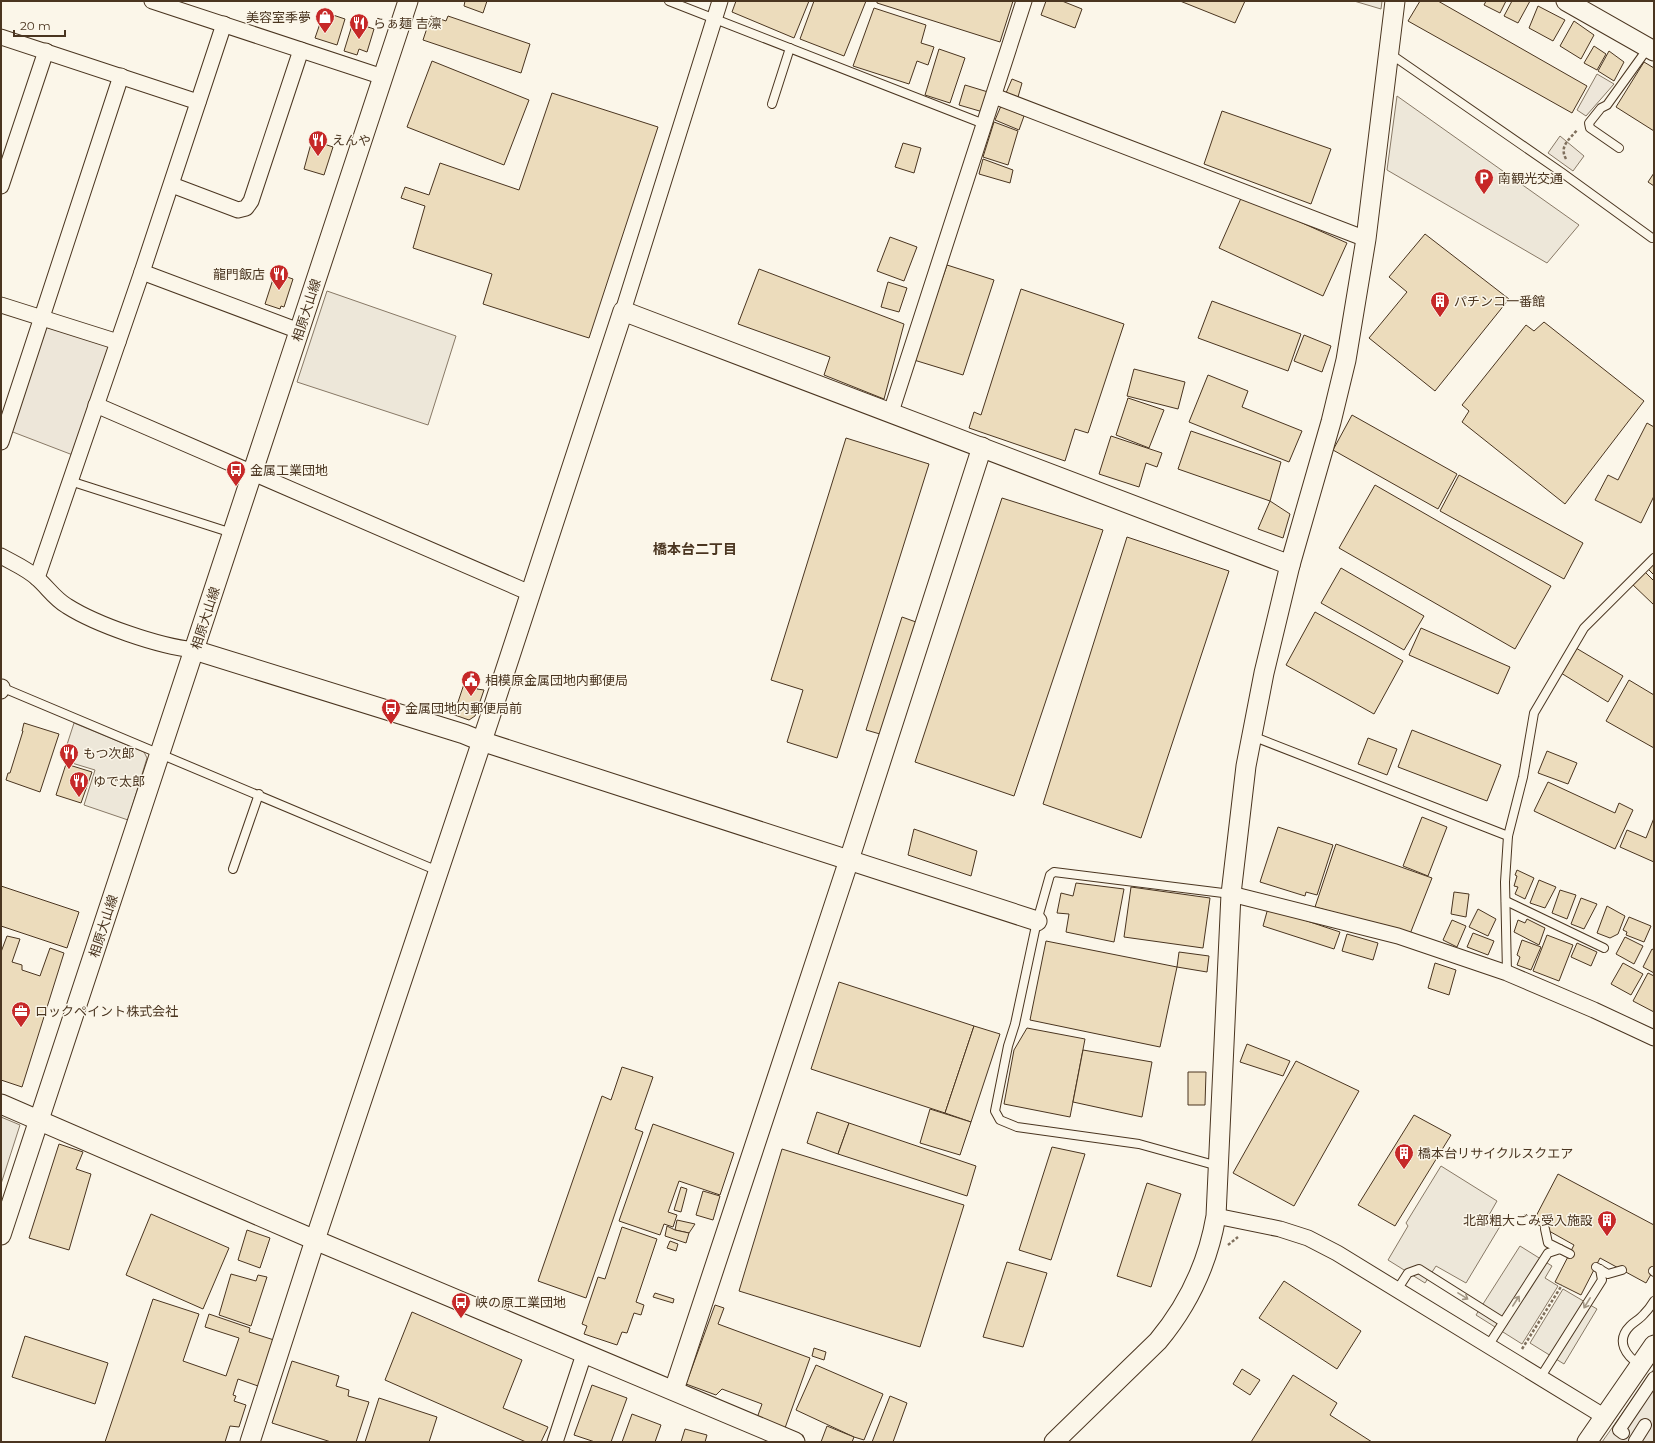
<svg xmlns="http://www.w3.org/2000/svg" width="1655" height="1443" font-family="Montserrat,'Noto Sans JP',sans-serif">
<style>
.green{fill:#ede6d9;stroke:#887966}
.parking{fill:#ede7d9;stroke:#887966}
.building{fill:#ecdcbc;stroke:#4a3520}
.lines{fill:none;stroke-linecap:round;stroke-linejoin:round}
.service-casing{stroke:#4a3520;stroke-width:10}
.pedestrian-casing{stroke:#4a3520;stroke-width:14}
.minor-casing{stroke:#4a3520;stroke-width:17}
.tertiary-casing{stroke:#4a3520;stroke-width:21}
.path{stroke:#7f6f5c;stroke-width:2.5;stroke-dasharray:3 2;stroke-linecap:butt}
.service{stroke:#fbf6e9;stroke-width:8}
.pedestrian{stroke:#fbf6e9;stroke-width:12}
.minor{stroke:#fbf6e9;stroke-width:15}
.tertiary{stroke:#fbf6e9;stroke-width:19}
.oneway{stroke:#a29684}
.labels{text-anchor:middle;stroke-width:3;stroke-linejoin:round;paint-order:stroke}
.poi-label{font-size:13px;fill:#4a3520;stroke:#fbf6e9;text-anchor:start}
.street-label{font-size:13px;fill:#4a3520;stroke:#fbf6e9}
.neighbourhood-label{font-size:14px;font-weight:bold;fill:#4a3520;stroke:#fbf6e9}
</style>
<rect width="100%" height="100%" fill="#fbf6e9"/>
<!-- green -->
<g class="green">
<path d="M1597,74L1614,84L1586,116L1577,110Z"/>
<path d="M1560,136L1584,156L1573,171L1548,153Z"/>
<path d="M42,318L118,342L78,457L5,429Z"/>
<path d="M1654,1369V1442H1602Z"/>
</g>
<!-- parking -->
<g class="parking">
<path d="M1354,1H1382L1381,9Z"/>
<path d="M1397,96L1579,225L1547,263L1387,170Z"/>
<path d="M327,291L456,336L428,425L297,382Z"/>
<path d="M74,723L144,752L147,758L128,820L84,805L95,770L62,760Z"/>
<path d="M1,1117L20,1125L1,1184Z"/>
<path d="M1441,1166L1497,1201L1489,1215L1502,1223L1466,1283L1436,1266L1425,1283L1388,1260L1408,1226L1406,1223Z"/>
<path d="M1520,1246L1552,1266L1545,1278L1558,1286L1522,1344L1476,1315Z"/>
<path d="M1563,1289L1597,1309L1564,1364L1530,1343Z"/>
</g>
<!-- building -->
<g class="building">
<path d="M465,1H487L483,13L464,6Z"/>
<path d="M736,1H809L794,38L732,12Z"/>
<path d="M814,1H866L844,56L800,39Z"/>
<path d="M877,1H1013L1000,42L877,3Z"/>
<path d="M1046,1H1062L1082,9L1075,28L1041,15Z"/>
<path d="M1180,1H1245L1235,23Z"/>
<path d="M1420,1H1438L1587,86L1572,113L1408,21Z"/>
<path d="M1486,1H1506L1500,13L1484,5Z"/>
<path d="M1512,1H1530L1518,23L1504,16Z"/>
<path d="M1538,6L1565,20L1553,41L1529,28Z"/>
<path d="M874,8L926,25L921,43L934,47L928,65L917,61L909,84L853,66Z"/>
<path d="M324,12L345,19L337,45L315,38Z"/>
<path d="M431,16L446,21L448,16L530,44L521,73L423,40Z"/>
<path d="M1574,21L1594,35L1581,59L1560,46Z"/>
<path d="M353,22L374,29L367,52L359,49L357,55L344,51Z"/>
<path d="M1594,46L1606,54L1597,70L1584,63Z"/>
<path d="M939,49L965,58L950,103L925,95Z"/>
<path d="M1609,51L1624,62L1614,81L1598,71Z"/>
<path d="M432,61L529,100L504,165L407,127Z"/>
<path d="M1644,62L1654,68V131L1616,107Z"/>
<path d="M1012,79L1022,83L1018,97L1006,93Z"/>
<path d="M965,85L988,92L983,112L959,105Z"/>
<path d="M552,93L658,127L589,338L483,304L492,274L413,248L425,206L401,198L405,187L429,195L440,163L519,190Z"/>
<path d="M1001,106L1024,116L1019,130L995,120Z"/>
<path d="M1222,111L1331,149L1311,204L1204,164Z"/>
<path d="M994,122L1018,131L1008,165L983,157Z"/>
<path d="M312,140L333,147L324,175L304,169Z"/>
<path d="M903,143L921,148L914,173L895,167Z"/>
<path d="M983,159L1013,170L1010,183L979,174Z"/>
<path d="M1654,173V186L1648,182Z"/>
<path d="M1242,196L1347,243L1323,296L1219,248Z"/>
<path d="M1425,234L1509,299L1435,391L1369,338L1407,292L1389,277Z"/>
<path d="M890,237L917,247L904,281L877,271Z"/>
<path d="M947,265L994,280L963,375L914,360Z"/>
<path d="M759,269L904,324L884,399L824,375L830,357L738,324Z"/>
<path d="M275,273L293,279L284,307L281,306L280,309L265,304Z"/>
<path d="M888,282L907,288L899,312L881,307Z"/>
<path d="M1021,289L1124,324L1088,433L1075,429L1065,461L969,428L974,412L981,415Z"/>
<path d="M1212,301L1301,334L1288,371L1198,338Z"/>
<path d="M1544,322L1644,401L1565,504L1462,422L1469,411L1462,405L1526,325L1534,331Z"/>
<path d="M1304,335L1331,346L1322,372L1294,361Z"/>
<path d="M1134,369L1185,382L1178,409L1127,396Z"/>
<path d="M1208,375L1248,391L1242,407L1302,431L1289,462L1189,422Z"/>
<path d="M1128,398L1164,410L1149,448L1116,435Z"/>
<path d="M1352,415L1457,474L1438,509L1333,450Z"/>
<path d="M1647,423L1654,427V496L1641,523L1595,500L1608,475L1618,480Z"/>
<path d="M1191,431L1281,462L1270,501L1178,469Z"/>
<path d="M1111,436L1162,453L1157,467L1146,463L1139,487L1099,474Z"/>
<path d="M846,438L929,464L837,758L787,742L803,690L771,680Z"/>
<path d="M1459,475L1583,543L1564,579L1440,511Z"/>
<path d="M1375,485L1551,586L1515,649L1339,548Z"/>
<path d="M1002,498L1103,530L1014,796L915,762Z"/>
<path d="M1270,501L1290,514L1283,538L1258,529Z"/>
<path d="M1127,537L1229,571L1141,838L1043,804Z"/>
<path d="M1654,561V575L1647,568Z"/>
<path d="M1341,568L1424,616L1404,650L1321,603Z"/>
<path d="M1644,571L1654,581V605L1631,583Z"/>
<path d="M1315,612L1403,661L1374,714L1286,665Z"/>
<path d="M902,617L916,622L880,734L866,730Z"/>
<path d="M1421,628L1510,667L1498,694L1409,655Z"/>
<path d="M1576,648L1623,676L1608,702L1561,673Z"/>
<path d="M1629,680L1654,695V748L1606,721Z"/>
<path d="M465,681L478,684L477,689L484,690L475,716L469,720L449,713L452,703L457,705Z"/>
<path d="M24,723L59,734L40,792L6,780L8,773H10L23,731H22Z"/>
<path d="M1412,730L1501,765L1487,801L1398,767Z"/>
<path d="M1368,738L1397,749L1387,775L1358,764Z"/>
<path d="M1547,751L1577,763L1568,784L1538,773Z"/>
<path d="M66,764L92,772L81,803L56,795Z"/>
<path d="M1548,782L1615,813L1619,803L1633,810L1615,849L1534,811Z"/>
<path d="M1422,817L1447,827L1428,876L1403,866Z"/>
<path d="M1654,818V862L1620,847L1627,830L1646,838Z"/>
<path d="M1278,827L1333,845L1317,895L1306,892L1305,896L1260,882Z"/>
<path d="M914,829L977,851L971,876L908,855Z"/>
<path d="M1336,844L1432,878L1410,934L1315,907Z"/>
<path d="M1517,870L1534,878L1525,899L1515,894L1518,887L1514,886L1517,876L1515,875Z"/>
<path d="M1539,880L1556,887L1545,908L1530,903Z"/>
<path d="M1076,883L1124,889L1114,942L1066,932L1069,914L1057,913L1061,893L1073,896Z"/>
<path d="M1,886L79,912L67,948L1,926Z"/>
<path d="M1131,887L1210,898L1203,948L1124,937Z"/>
<path d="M1560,890L1576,895L1567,919L1552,913Z"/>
<path d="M1454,892L1469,894L1466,917L1451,914Z"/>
<path d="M1581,898L1597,904L1584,929L1571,924Z"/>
<path d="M1607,906L1625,916L1618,934L1610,938L1597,933Z"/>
<path d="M1268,908L1340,932L1334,949L1263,926Z"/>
<path d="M1478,909L1496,919L1488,936L1469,927Z"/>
<path d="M1629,917L1651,926L1644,942L1626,935L1627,932L1623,930Z"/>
<path d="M1527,919L1545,928L1539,945L1514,932L1518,920L1525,923Z"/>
<path d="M1452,920L1466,926L1457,947L1443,940Z"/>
<path d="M1473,933L1494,941L1488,955L1467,947Z"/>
<path d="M1347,934L1378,943L1373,960L1342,951Z"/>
<path d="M1547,935L1573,945L1559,981L1533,971Z"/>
<path d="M7,936L20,939L12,962L22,965V970L40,976L50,948L64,953L22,1087L1,1080V952Z"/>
<path d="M1625,937L1643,946L1634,964L1616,954Z"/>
<path d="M1522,940L1541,947L1531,970L1517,965L1520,957L1517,955Z"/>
<path d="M1046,941L1177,967L1160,1047L1030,1020Z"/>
<path d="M1577,943L1597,952L1591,966L1571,957Z"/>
<path d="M1652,949L1654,950V973L1643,967Z"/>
<path d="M1179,952L1209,956L1207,972L1177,967Z"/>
<path d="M1435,963L1456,970L1449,995L1428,988Z"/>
<path d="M1623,963L1643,974L1631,995L1611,984Z"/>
<path d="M1648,973L1654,976V1012L1633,1001Z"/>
<path d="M839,982L974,1026L945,1113L811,1069Z"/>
<path d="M974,1026L1000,1034L971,1122L945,1113Z"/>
<path d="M1027,1028L1085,1039L1070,1117L1004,1104L1014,1050Z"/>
<path d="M1247,1044L1290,1061L1283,1076L1240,1062Z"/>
<path d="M1083,1050L1152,1062L1142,1117L1073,1102Z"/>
<path d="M1296,1061L1359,1091L1294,1206L1233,1173Z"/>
<path d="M622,1067L653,1077L635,1129L643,1132L586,1298L538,1281L602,1096L611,1100Z"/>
<path d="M1188,1072H1206L1205,1105H1188Z"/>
<path d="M930,1109L971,1122L960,1155L920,1143Z"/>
<path d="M817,1112L849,1123L838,1154L807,1143Z"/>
<path d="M1414,1115L1451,1135L1395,1226L1358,1205Z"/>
<path d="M849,1123L976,1166L967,1196L838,1154Z"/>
<path d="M653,1124L734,1153L720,1195L679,1181L668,1212L677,1215L673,1227L664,1224L660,1235L619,1221Z"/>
<path d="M59,1144L83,1152L76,1169L91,1174L69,1250L29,1238Z"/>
<path d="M1052,1147L1085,1154L1051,1260L1019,1250Z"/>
<path d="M782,1149L964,1205L920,1347L739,1291Z"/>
<path d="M1558,1174L1654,1225V1269L1646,1283L1600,1258L1581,1295L1555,1282L1574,1245L1533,1222Z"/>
<path d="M1147,1183L1181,1194L1151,1287L1117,1276Z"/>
<path d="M681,1187L687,1189L681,1212L674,1210Z"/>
<path d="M703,1191L720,1196L713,1220L696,1215Z"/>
<path d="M151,1214L229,1248L203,1309L126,1275Z"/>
<path d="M677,1220L695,1224L689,1233L675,1230Z"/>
<path d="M667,1226L675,1230L689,1233L686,1243L665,1236Z"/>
<path d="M622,1227L657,1239L636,1302L644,1305L641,1315L634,1313L627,1333L622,1332L617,1345L584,1334L587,1326L582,1324L598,1277L605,1279Z"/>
<path d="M247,1230L270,1238L260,1268L238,1260Z"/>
<path d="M670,1241L678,1244L676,1251L667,1248Z"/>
<path d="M1007,1262L1047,1273L1023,1347L983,1337Z"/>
<path d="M231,1274L256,1281L258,1275L267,1277L251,1326L219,1315Z"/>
<path d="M1284,1281L1361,1331L1337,1369L1259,1318Z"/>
<path d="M655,1293L674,1299L673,1303L653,1297Z"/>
<path d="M153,1299L199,1314L183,1361L226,1376L239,1338L205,1327L209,1314L250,1328L249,1332L274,1340L258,1386L238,1379L233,1395L236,1396L234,1401L246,1405L239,1427L230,1426L225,1442H105Z"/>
<path d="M715,1305L724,1308L718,1324L810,1358L785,1428L757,1418L762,1404L722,1389L716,1395L686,1384Z"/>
<path d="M412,1312L522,1360L503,1408L548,1427L541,1442H526L385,1380Z"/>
<path d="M25,1336L108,1363L95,1404L12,1377Z"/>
<path d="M814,1348L826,1352L824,1360L812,1356Z"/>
<path d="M292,1361L339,1376L336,1386L349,1390L348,1396L369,1402L356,1442H331L272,1423Z"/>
<path d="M816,1365L883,1394L864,1440L854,1437L796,1410Z"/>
<path d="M1242,1369L1260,1380L1250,1395L1233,1384Z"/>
<path d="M1293,1375L1337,1403L1330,1415L1372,1442H1251Z"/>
<path d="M592,1385L627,1398L611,1442H595L574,1435Z"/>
<path d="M890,1396L907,1403L893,1442H872Z"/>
<path d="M379,1398L437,1417L429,1442H365Z"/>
<path d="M632,1414L661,1425L655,1442H622Z"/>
<path d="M827,1426L854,1437L852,1442H821Z"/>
<path d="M685,1429L707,1435L705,1442H681Z"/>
</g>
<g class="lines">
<defs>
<g id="service">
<path d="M669,1L984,124"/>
<path d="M1389,53L1561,172L1652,238"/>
<path d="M772,104L790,48"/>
<path d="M1619,148L1590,128L1589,123L1601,108L1607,105L1648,48"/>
<path d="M70,481L232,533"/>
<path d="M1,687L438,871"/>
<path d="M1252,736L1508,836"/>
<path d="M233,869L259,794"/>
<path d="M1506,901L1604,948"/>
<path d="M1507,973L1505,882L1508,836L1523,777L1534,713L1584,628L1654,558"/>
<path d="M1218,1166L1139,1144L1017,1127L1000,1120L995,1111L1008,1046L1015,1024L1037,921L1050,875L1054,872L1231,894"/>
<path d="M1545,1229L1548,1243L1560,1249"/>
<path d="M1596,1267L1608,1274L1622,1270"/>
<path d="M1653,1271L1654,1272"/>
<path d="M1397,1290L1408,1273L1419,1269L1503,1322"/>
<path d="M1488,1346L1548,1253L1560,1249L1570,1254"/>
<path d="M1640,1365C1626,1356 1615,1341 1630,1326C1634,1322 1640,1319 1644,1314C1648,1310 1651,1306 1654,1301"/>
<path d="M1540,1378L1602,1280L1600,1269"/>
</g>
<g id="pedestrian">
<path d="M1623,1433L1619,1430L1654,1378"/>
<path d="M1635,1441L1645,1425"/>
</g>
<g id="minor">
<path d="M152,1L383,77"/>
<path d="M1,37L198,102"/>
<path d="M994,96L1366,239"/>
<path d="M172,185L238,210L246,208L251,201L301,50"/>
<path d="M1,186L46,51"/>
<path d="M142,272L299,331"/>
<path d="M1,305L118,342"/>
<path d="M623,311L720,1"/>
<path d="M96,405L530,593"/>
<path d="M891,412L1024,1"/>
<path d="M1,442L121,76"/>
<path d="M1,556C13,563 28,569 38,579C48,588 55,599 67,606C97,625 158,646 194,650"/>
<path d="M37,578L142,272L224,24"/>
<path d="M1,691L2,687"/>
<path d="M1231,894L1398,936L1507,973L1594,1010L1654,1038"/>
<path d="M1216,1216L1280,1229L1308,1238L1337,1253L1605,1417"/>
<path d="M555,1442L584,1354"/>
</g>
<g id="tertiary">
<path d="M1566,1L1654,51"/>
<path d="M194,650L464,734L481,741L1037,921"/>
<path d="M1,1104L315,1240L795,1442"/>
<path d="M1,1235L408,1"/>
<path d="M674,1390L849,860L982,447"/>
<path d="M250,1442L315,1240L489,720L623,311L1290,565"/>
<path d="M1054,1442L1158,1341C1188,1305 1208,1263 1216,1216L1231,894L1246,766L1264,673L1290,565L1331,422L1346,360L1366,239L1395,1"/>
<path d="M1587,1442L1654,1345"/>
</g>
</defs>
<!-- service casing -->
<use href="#service" class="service-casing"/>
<!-- pedestrian casing -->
<use href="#pedestrian" class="pedestrian-casing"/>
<!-- minor casing -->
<use href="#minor" class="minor-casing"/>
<!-- tertiary casing -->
<use href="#tertiary" class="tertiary-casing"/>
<!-- path -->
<g class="path">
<path d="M1566,159C1559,146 1569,140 1577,130"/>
<path d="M1228,1245L1238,1237"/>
<path d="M1522,1349L1562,1285"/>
</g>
<!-- service -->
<use href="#service" class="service"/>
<!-- pedestrian -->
<use href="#pedestrian" class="pedestrian"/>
<!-- minor -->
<use href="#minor" class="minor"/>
<!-- tertiary -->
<use href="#tertiary" class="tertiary"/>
</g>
<!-- one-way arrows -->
<defs><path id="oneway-shaft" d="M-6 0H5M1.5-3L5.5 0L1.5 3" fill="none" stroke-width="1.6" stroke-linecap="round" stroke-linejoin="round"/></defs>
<g class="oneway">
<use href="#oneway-shaft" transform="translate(1463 1296) rotate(32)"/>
<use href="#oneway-shaft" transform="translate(1516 1301) rotate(-57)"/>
<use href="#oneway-shaft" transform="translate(1587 1303) rotate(122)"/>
</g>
<!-- icons -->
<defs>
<symbol id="shop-pin" viewBox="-11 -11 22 30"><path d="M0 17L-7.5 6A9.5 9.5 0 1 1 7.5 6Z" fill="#c62828" stroke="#fbf6e9"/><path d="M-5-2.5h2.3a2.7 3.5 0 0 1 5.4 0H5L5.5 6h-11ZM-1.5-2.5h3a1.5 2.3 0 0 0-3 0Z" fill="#fff"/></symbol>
<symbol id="restaurant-pin" viewBox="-11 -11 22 30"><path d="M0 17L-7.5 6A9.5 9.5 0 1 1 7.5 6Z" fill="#c62828" stroke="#fbf6e9"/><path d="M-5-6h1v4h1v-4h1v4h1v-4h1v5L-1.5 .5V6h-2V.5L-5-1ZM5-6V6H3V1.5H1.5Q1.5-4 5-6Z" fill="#fff"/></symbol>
<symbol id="parking-pin" viewBox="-11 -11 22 30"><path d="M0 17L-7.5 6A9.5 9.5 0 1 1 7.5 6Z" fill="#c62828" stroke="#fbf6e9"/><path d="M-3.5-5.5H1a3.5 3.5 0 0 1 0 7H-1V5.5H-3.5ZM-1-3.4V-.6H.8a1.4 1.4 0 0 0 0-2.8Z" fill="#fff"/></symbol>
<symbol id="building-pin" viewBox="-11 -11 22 30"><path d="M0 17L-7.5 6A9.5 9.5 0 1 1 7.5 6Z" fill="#c62828" stroke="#fbf6e9"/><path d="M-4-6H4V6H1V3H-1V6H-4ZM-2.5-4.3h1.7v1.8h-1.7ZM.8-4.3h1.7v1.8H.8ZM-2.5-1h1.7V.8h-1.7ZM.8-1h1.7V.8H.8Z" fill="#fff"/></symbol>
<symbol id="bus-pin" viewBox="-11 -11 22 30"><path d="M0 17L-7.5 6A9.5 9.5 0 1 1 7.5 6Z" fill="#c62828" stroke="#fbf6e9"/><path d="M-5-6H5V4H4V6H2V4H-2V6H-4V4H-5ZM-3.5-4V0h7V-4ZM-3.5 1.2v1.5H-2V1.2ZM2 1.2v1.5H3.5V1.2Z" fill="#fff"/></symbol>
<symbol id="civic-pin" viewBox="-11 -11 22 30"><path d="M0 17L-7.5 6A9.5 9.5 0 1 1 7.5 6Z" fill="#c62828" stroke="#fbf6e9"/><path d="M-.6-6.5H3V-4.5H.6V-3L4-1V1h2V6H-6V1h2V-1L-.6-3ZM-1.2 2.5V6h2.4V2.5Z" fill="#fff"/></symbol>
<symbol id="office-pin" viewBox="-11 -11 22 30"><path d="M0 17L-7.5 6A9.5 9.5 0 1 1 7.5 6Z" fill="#c62828" stroke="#fbf6e9"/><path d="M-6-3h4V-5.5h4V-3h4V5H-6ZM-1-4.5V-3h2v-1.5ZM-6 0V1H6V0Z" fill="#fff"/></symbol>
</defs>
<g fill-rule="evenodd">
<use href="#shop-pin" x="314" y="6" width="22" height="30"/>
<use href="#restaurant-pin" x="348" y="12" width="22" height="30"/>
<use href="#restaurant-pin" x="307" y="129" width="22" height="30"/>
<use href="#parking-pin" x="1473" y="167" width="22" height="30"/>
<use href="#restaurant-pin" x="268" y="263" width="22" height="30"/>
<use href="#building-pin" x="1429" y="290" width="22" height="30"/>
<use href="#bus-pin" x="225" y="459" width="22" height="30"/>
<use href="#civic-pin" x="460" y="669" width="22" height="30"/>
<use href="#bus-pin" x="380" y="697" width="22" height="30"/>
<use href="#restaurant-pin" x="58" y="742" width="22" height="30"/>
<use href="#restaurant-pin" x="68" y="770" width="22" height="30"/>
<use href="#office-pin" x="10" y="1000" width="22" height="30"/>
<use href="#building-pin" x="1393" y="1142" width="22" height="30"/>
<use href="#building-pin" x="1596" y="1209" width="22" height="30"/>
<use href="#bus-pin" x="450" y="1291" width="22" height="30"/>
</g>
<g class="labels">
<!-- poi labels -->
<g class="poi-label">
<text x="311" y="22" text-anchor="end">美容室季夢</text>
<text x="373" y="28">らぁ麺 吉凛</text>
<text x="332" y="145">えんや</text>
<text x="1498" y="183">南観光交通</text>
<text x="265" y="279" text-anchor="end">龍門飯店</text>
<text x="1454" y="306">パチンコ一番館</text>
<text x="250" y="475">金属工業団地</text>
<text x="485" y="685">相模原金属団地内郵便局</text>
<text x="405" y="713">金属団地内郵便局前</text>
<text x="83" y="758">もつ次郎</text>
<text x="93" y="786">ゆで太郎</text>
<text x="35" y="1016">ロックペイント株式会社</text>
<text x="1418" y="1158">橋本台リサイクルスクエア</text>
<text x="1593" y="1225" text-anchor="end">北部粗大ごみ受入施設</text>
<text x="475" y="1307">峡の原工業団地</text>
</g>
<!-- street labels -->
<g class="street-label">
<text transform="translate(306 310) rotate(-72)" y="5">相原大山線</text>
<text transform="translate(205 618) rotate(-72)" y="5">相原大山線</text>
<text transform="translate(103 926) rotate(-72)" y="5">相原大山線</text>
</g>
<!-- neighbourhood labels -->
<g class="neighbourhood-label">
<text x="695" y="554">橋本台二丁目</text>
</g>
</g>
<!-- border -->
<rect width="1655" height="1443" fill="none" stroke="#4a3520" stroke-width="4"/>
<!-- scale -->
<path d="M14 30v6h51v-6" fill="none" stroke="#4a3520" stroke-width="2"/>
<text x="20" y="30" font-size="12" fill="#4a3520" stroke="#fbf6e9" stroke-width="3" paint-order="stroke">20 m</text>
</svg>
